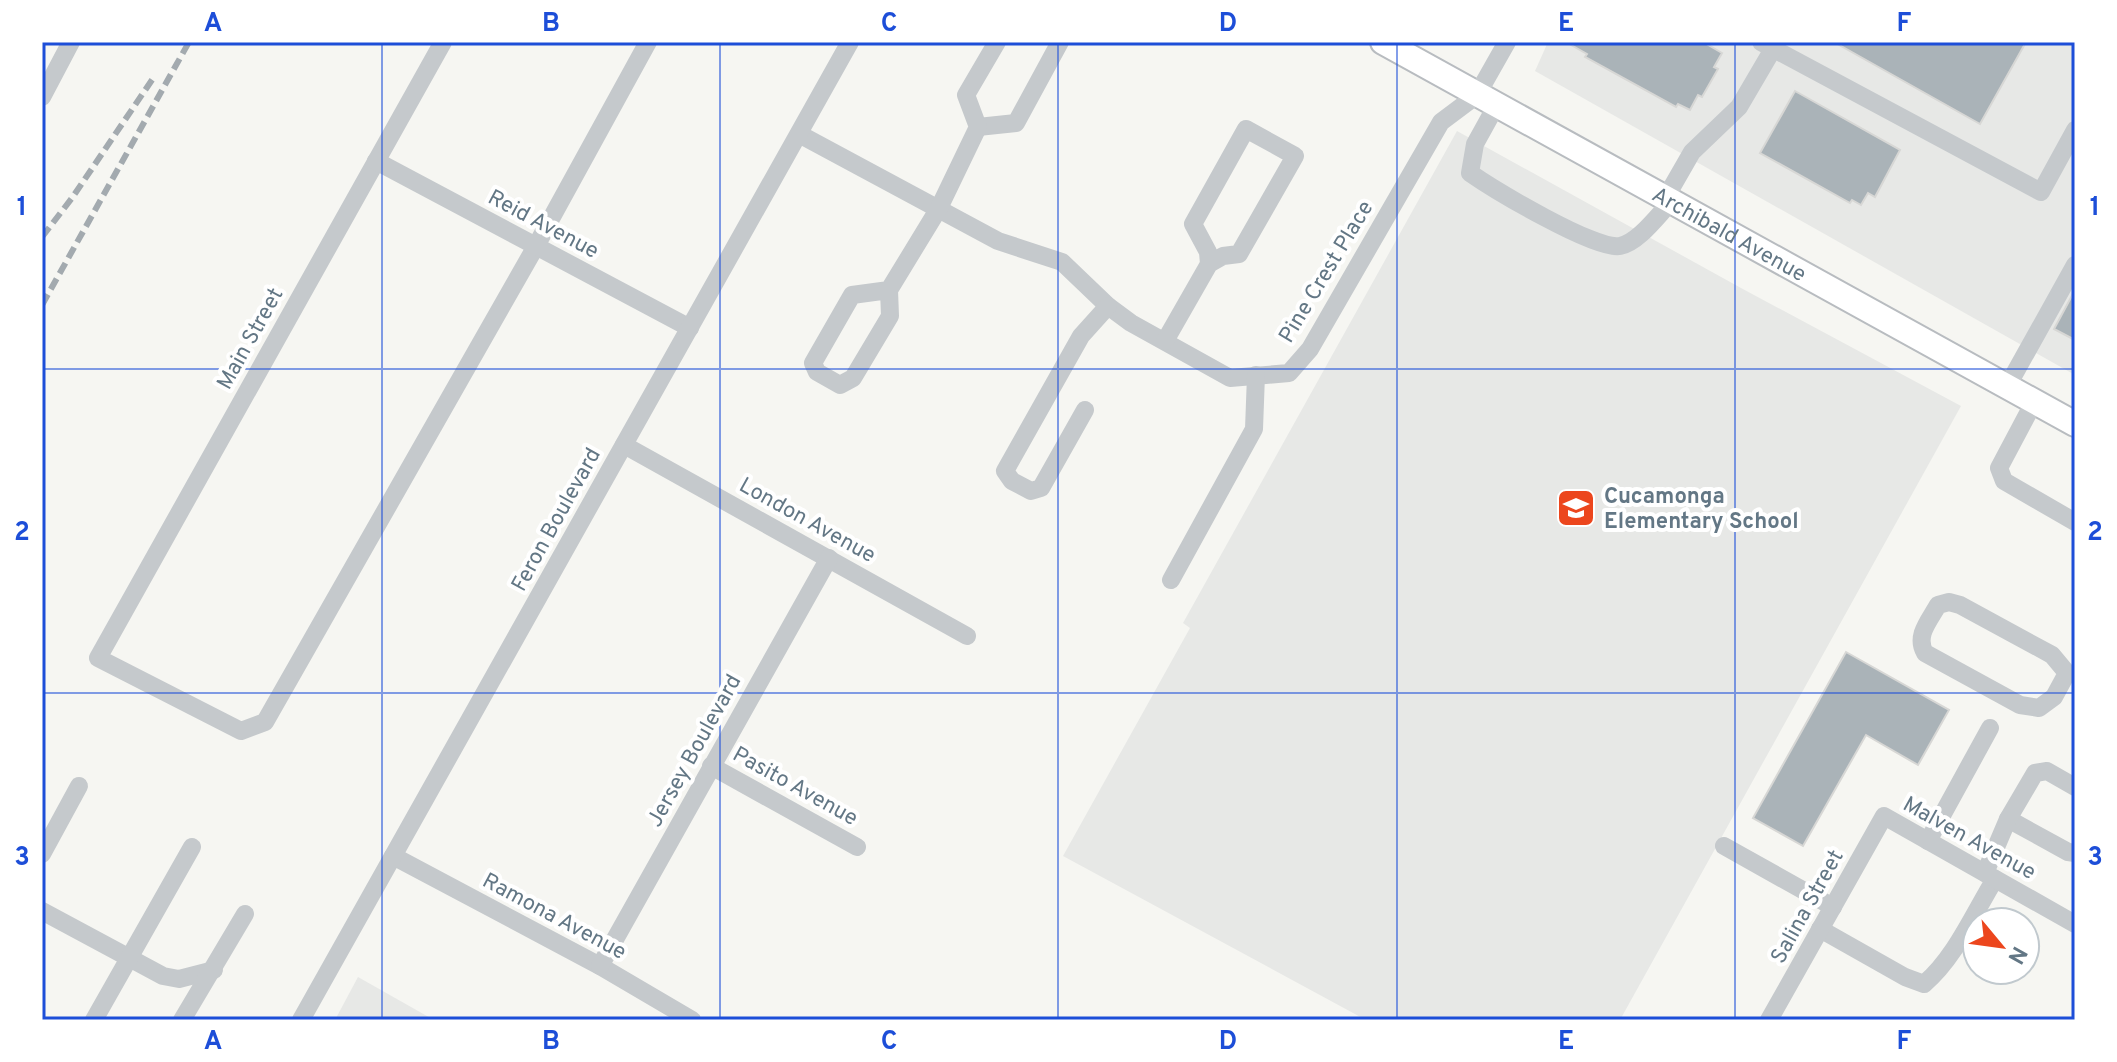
<svg xmlns="http://www.w3.org/2000/svg" width="2117" height="1062" font-family="Overpass,sans-serif">
<style>
.built{fill:#e7e8e6}
.building{fill:#aab3b8;stroke:#d7d7d5;stroke-width:2}
.lines{fill:none;stroke-linecap:round;stroke-linejoin:round}
.major-casing{stroke:#b8bcc0;stroke-width:28}
.minor{stroke:#c5c9cc;stroke-width:18}
.major{stroke:#fff;stroke-width:24}
.rail{stroke:#a3aaaf;stroke-width:6;stroke-dasharray:12 6;stroke-linecap:butt}
.grid{fill:none;stroke:#1d4ed8;stroke-width:2;stroke-opacity:0.55}
.labels{text-anchor:middle;stroke-width:8;stroke-linejoin:round;paint-order:stroke}
.street-label{font-size:22px;fill:#637785;stroke:#fff}
.poi-label{font-size:22px;font-weight:bold;fill:#637785;stroke:#fff;text-anchor:start}
.neatline{fill:none;stroke:#1d4ed8;stroke-width:3}
.grid-label{font-size:26px;text-anchor:middle;font-weight:bold;fill:#1d4ed8}
</style>
<rect width="100%" height="100%" fill="#f6f6f2"/>
<!-- built -->
<g class="built">
<path d="M1548,42H2075V375L1535,71Z"/>
<path d="M1457,131L1741,288L1961,406L1620,1020H1366L1063,856L1190,628L1183,623Z"/>
<path d="M358,977L434,1020H335Z"/>
</g>
<!-- building -->
<g class="building">
<path d="M1566,42H1703L1722,53L1714,67L1718,69L1702,97L1698,95L1690,110L1678,104L1676,107L1585,57L1587,54Z"/>
<path d="M1834,42H2026L1980,124Z"/>
<path d="M1795,91L1900,150L1875,197L1868,193L1861,205L1852,200L1850,203L1760,153Z"/>
<path d="M2075,290V340L2054,329Z"/>
<path d="M1846,652L1949,710L1918,765L1866,735L1803,846L1753,818Z"/>
</g>
<g class="lines">
<defs>
<g id="major">
<path id="s1" d="M1383,42L2075,424"/>
</g>
</defs>
<!-- major casing -->
<use href="#major" class="major-casing"/>
<!-- minor -->
<g class="minor">
<path d="M443,42L98,658L241,731L265,722L536,246L648,42"/>
<path d="M1761,42L2041,192L2075,130"/>
<path d="M42,97L71,42"/>
<path d="M1496,106L1475,144L1470,173C1493,189 1596,251 1620,246C1639,242 1658,215 1671,202"/>
<path d="M978,127L1016,123L1060,42"/>
<path d="M799,134L998,241L1062,262L1108,306L1131,323L1230,378L1289,373L1310,349L1441,122L1477,95L1507,42"/>
<path d="M376,161L690,328"/>
<path d="M1665,199L1692,152L1739,107L1773,49"/>
<path d="M889,290L852,295L813,363L817,372L840,385L853,378L890,316L889,290L939,208L978,127L966,95L997,42"/>
<path d="M1165,341L1209,264L1223,256L1239,254L1295,156L1246,129L1193,224L1208,252L1209,264"/>
<path d="M2007,387L2075,265"/>
<path d="M2034,402L1999,468L2004,481L2075,522"/>
<path d="M1085,410L1041,488L1031,491L1012,481L1005,471L1081,336L1108,306"/>
<path d="M624,445L967,636"/>
<path d="M1171,580L1254,429L1256,375"/>
<path d="M1949,602L1960,605L2052,655L2067,673L2054,697L2039,708L2020,705L1925,653C1915,636 1929,621 1938,605Z"/>
<path d="M711,766L857,847"/>
<path d="M2008,819L2068,852L2075,853"/>
<path d="M1928,841L1990,728"/>
<path d="M1724,846L1833,907"/>
<path d="M42,854L79,786"/>
<path d="M393,856L600,966L692,1020"/>
<path d="M1985,873L2008,819L2035,773L2047,771L2075,787"/>
<path d="M42,911L163,976L179,979L214,970"/>
<path d="M1820,929L1905,977L1924,984C1955,958 1974,913 1995,879"/>
<path d="M600,966L829,558"/>
<path d="M94,1020L192,847"/>
<path d="M182,1020L245,914"/>
<path d="M301,1020L850,42"/>
<path d="M1769,1020L1884,816L2075,924"/>
</g>
<!-- major -->
<use href="#major" class="major"/>
<!-- rail -->
<g class="rail">
<path d="M42,237L72,198L154,77"/>
<path d="M42,305L189,42"/>
</g>
</g>
<!-- grid -->
<path class="grid" d="M382,42V1020M720,42V1020M1058,42V1020M1397,42V1020M1735,42V1020M42,369H2075M42,693H2075"/>
<!-- icons -->
<defs>
<symbol id="school-square" viewBox="-11 -11 22 22"><rect x="-9" y="-9" width="18" height="18" rx="4" fill="#ec461d" stroke="#fff"/><path d="M0-5L7-2L0 1L-7-2ZM-4 1L0 2.5L4 1V4Q0 6-4 4Z" fill="#fff"/></symbol>
</defs>
<g fill-rule="evenodd">
<use href="#school-square" x="1554" y="486" width="44" height="44"/>
</g>
<g class="labels">
<!-- street labels -->
<g class="street-label">
<text transform="translate(544 223) rotate(28)" y="8">Reid Avenue</text>
<text dy="8" stroke="none"><textPath href="#s1" startOffset="396">Archibald Avenue</textPath></text>
<text transform="translate(1325 271) rotate(-59)" y="8">Pine Crest Place</text>
<text transform="translate(249 338) rotate(-61)" y="8">Main Street</text>
<text transform="translate(555 519) rotate(-61)" y="8">Feron Boulevard</text>
<text transform="translate(808 519) rotate(29)" y="8">London Avenue</text>
<text transform="translate(693 750) rotate(-61)" y="8">Jersey Boulevard</text>
<text transform="translate(796 785) rotate(29)" y="8">Pasito Avenue</text>
<text transform="translate(1970 837) rotate(29)" y="8">Malven Avenue</text>
<text transform="translate(1806 906) rotate(-61)" y="8">Salina Street</text>
<text transform="translate(555 915) rotate(28)" y="8">Ramona Avenue</text>
</g>
<!-- poi labels -->
<g class="poi-label">
<text x="1604" y="503">Cucamonga<tspan x="1604" dy="25">Elementary School</tspan></text>
</g>
</g>
<!-- border -->
<rect width="2117" height="1062" fill="none" stroke="#ffffff" stroke-width="88"/>
<!-- north arrow -->
<g transform="translate(2001 946) rotate(119)"><circle r="38" fill="#ffffff" stroke="#c1c9ce" stroke-width="2"/>
<path d="M0-6L14 30L0 20L-14 30Z" fill="#ec461d"/>
<text y="-12" font-size="22" font-weight="bold" text-anchor="middle" fill="#637785">N</text>
</g>
<rect x="44" y="44" width="2029" height="974" class="neatline"/>
<g class="grid-label">
<text x="213" y="31">A</text>
<text x="551" y="31">B</text>
<text x="889" y="31">C</text>
<text x="1228" y="31">D</text>
<text x="1566" y="31">E</text>
<text x="1904" y="31">F</text>
<text x="22" y="215">1</text>
<text x="2095" y="215">1</text>
<text x="22" y="540">2</text>
<text x="2095" y="540">2</text>
<text x="22" y="865">3</text>
<text x="2095" y="865">3</text>
<text x="213" y="1049">A</text>
<text x="551" y="1049">B</text>
<text x="889" y="1049">C</text>
<text x="1228" y="1049">D</text>
<text x="1566" y="1049">E</text>
<text x="1904" y="1049">F</text>
</g>
</svg>
